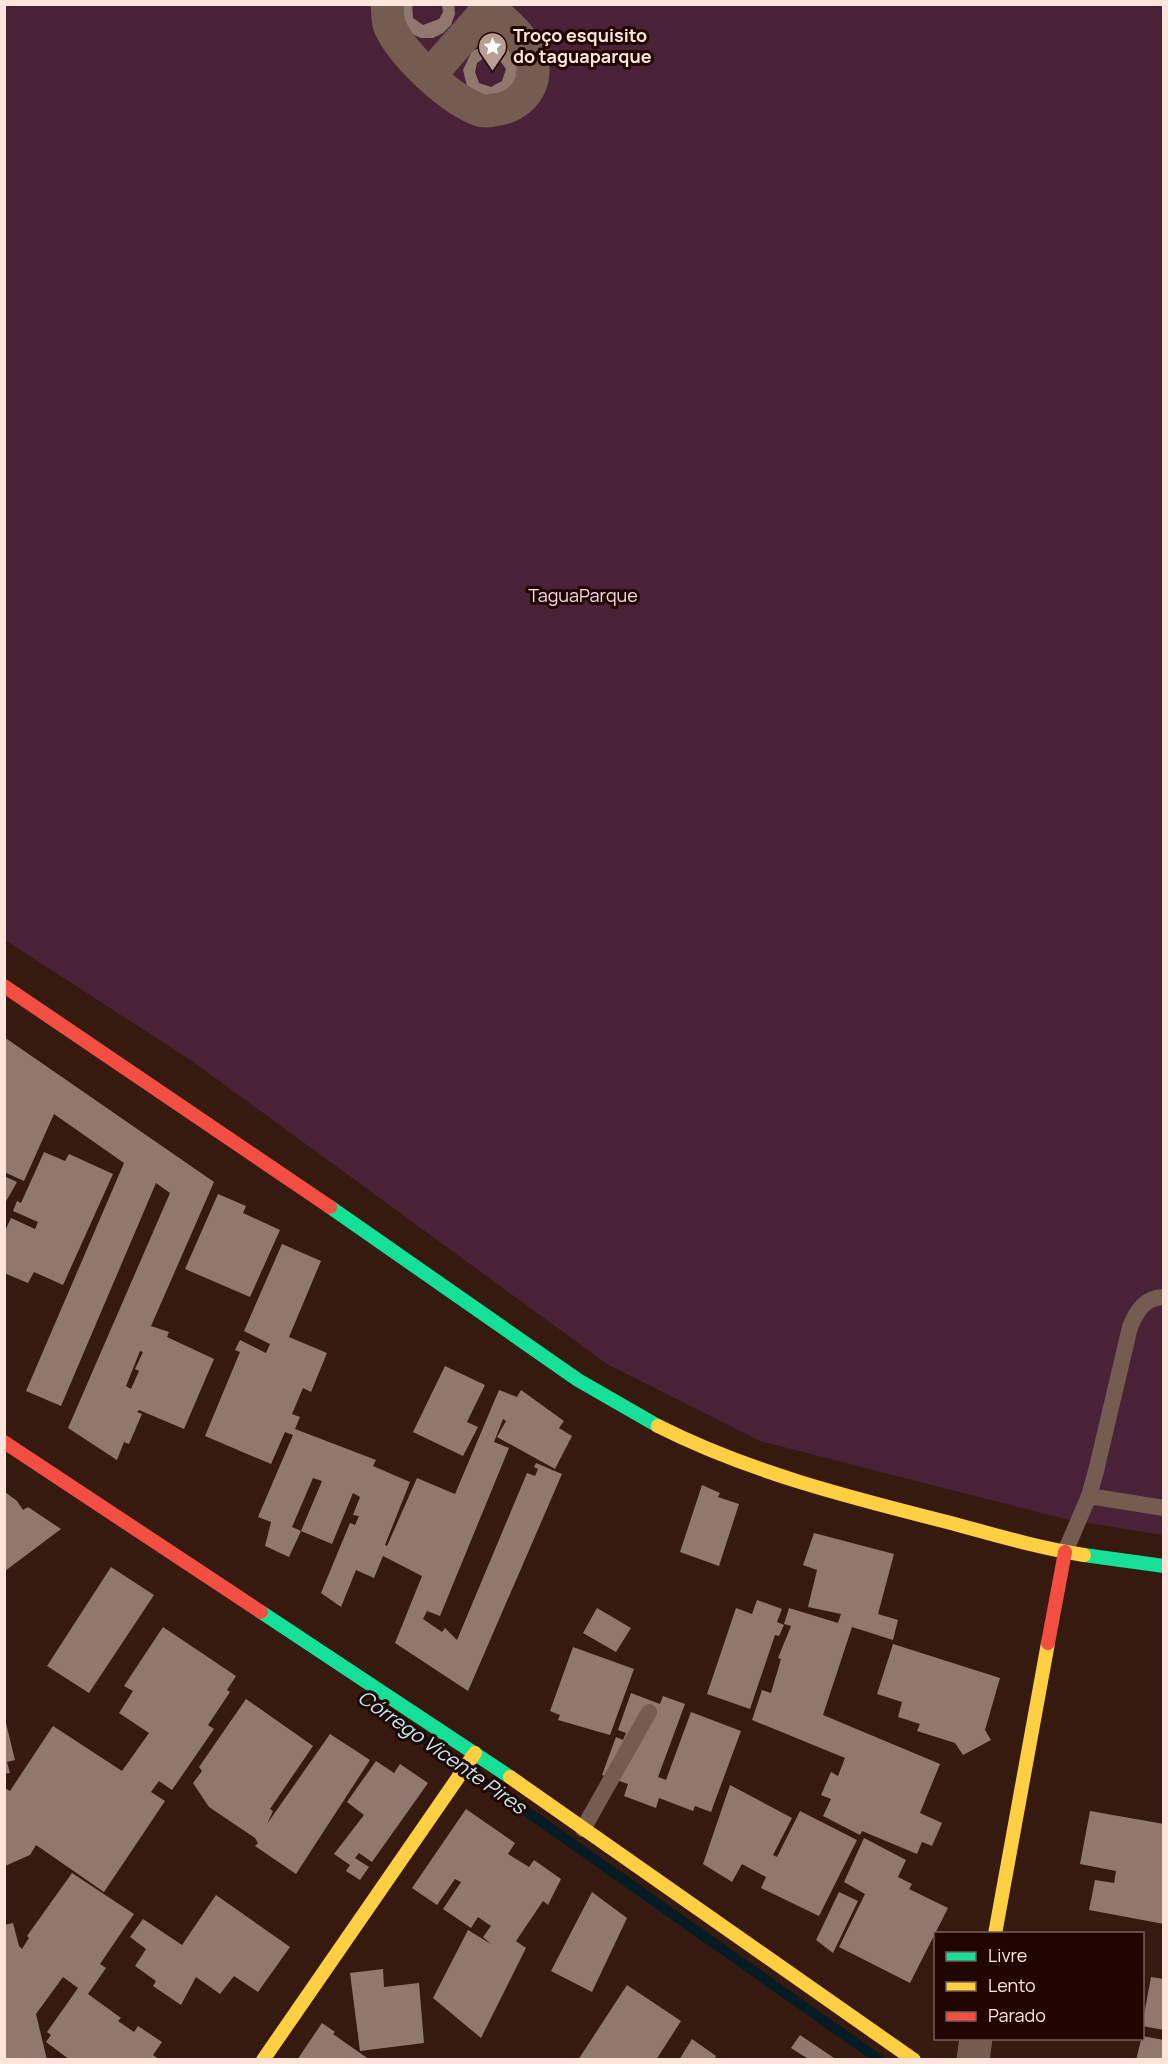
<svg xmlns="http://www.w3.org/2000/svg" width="1168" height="2064" font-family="Manrope,sans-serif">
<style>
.green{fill:#4a2238}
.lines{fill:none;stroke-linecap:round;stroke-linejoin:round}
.stream{stroke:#051c24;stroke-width:10}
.building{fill:#91786e;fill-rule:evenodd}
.lane{stroke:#755b50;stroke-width:16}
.street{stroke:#755b50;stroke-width:33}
.fast{stroke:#16e098;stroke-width:14}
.slow{stroke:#ffcf43;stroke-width:14}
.jam{stroke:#f24e42;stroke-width:14}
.labels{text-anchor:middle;stroke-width:6;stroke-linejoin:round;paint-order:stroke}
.poi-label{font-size:18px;font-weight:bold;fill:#ffe5db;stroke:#210600;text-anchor:start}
.park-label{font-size:18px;fill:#fed6ed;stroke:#210600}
.water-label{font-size:20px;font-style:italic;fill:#bdebfd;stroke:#210600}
</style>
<rect width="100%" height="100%" fill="#361a0f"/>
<!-- green -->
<path class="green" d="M4,5H1163V1535L1069,1520L760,1441L607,1364L192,1061L5,940Z"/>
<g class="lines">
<!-- stream -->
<path class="stream" d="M405,1726L880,2060"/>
</g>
<!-- building -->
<g class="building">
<path d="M400,4H412L413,18L423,25L439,19L443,12L442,4H454L455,14L451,25L443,33L433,38H421L410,33L400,20Z"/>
<path d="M493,43L509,49L518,63L515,85L491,99L467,86L463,70L472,51ZM487,56L499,59L506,69L502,81L491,87L479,83L475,72L477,63Z"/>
<path d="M4,1037L214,1182L151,1326L169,1332L167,1337L214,1359L184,1429L139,1410L137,1412L142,1414L129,1444L124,1442L117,1460L68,1428L170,1193L156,1183L61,1406L26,1391L124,1163L54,1114L24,1181L4,1172ZM140,1351L143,1352L135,1369L139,1371L131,1389L126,1386Z"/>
<path d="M44,1152L65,1161L69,1154L113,1174L63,1285L34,1272L28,1283L4,1273V1233L11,1218L35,1229L38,1222L13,1211L17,1201L21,1203Z"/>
<path d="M4,1176L17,1182L4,1205Z"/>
<path d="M218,1194L246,1206L243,1213L280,1230L250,1297L185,1269Z"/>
<path d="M282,1244L321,1261L289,1337L327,1353L311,1392L303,1388L292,1414L300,1417L295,1429L376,1460L373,1466L410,1482L385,1545L387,1546L417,1478L455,1494L499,1390L517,1397L521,1390L564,1421L559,1428L572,1436L555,1469L497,1437L506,1421L503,1419L494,1442L509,1448L440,1616L427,1611L423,1619L442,1632L445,1628L457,1640L527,1473L535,1476L538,1469L534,1467L536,1463L562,1474L468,1691L395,1643L422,1576L383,1556L374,1578L356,1570L341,1607L321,1593L350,1523L355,1525L359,1516L353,1515L360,1497L353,1493L332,1544L301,1531L289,1557L265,1546L271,1522L258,1517L293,1435L285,1432L271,1464L205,1436L240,1352L235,1350L240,1340L266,1353L270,1344L244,1331ZM313,1478L322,1481L301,1531L292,1527Z"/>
<path d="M445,1366L485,1385L467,1422L478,1427L463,1456L413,1432Z"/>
<path d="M702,1485L720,1493L718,1497L739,1504L719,1566L680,1552Z"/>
<path d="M5,1492L17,1501L23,1510L28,1507L61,1529L5,1571Z"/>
<path d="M814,1533L894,1554L878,1614L898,1620L893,1640L852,1627L823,1715L940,1764L920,1813L942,1823L932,1846L922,1842L917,1854L862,1831L860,1835L823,1816L831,1799L821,1795L831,1772L838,1776L845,1758L752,1720L762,1690L771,1693L781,1659L778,1658L791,1626L784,1624L789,1608L838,1623L841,1614L808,1607L817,1570L803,1565Z"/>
<path d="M111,1567L154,1595L89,1693L47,1666Z"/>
<path d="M757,1600L782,1609L777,1622L784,1625L779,1636L775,1635L750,1709L707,1694L736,1608L752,1614Z"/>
<path d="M597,1608L631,1628L616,1652L583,1633Z"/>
<path d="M163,1627L236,1676L227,1690L230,1692L208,1725L214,1729L172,1790L159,1781L151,1792L165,1801L104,1892L36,1845L30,1855L5,1866V1788L10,1791L53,1726L122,1771L149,1733L119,1713L133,1691L124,1686Z"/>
<path d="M893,1644L1000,1678L985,1730L991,1740L963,1755L955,1743L917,1731L920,1724L898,1717L902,1702L877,1694Z"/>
<path d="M573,1647L634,1669L610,1735L558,1720L560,1715L550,1711Z"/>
<path d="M631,1693L660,1704L663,1696L685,1704L658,1777L666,1780L691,1712L741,1731L711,1812L695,1806L693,1811L659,1798L656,1808L624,1796L628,1784L602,1775L616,1737L623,1740L626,1733L618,1730Z"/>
<path d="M246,1699L313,1746L270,1809L273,1811L267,1824L330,1734L370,1760L296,1874L255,1846L258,1843L255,1838L209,1807L193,1783L202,1771L199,1767Z"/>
<path d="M4,1715L15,1760L7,1762L10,1773L4,1774Z"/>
<path d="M376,1761L394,1773L400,1764L428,1783L372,1862L359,1853L355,1858L369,1867L360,1880L346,1871L350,1865L334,1854L364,1815L347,1802Z"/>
<path d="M730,1785L792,1818L773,1855L777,1857L800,1811L857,1840L819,1916L761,1888L766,1877L742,1864L732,1882L703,1864Z"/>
<path d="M466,1809L515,1843L508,1854L529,1867L534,1860L561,1879L548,1905L543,1901L516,1941L526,1948L481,2038L433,1998L468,1930L491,1944L483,1937L491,1926L478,1917L471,1928L443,1909L461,1882L455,1879L437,1905L412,1888Z"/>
<path d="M1090,1811L1164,1824V1924L1089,1910L1095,1880L1114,1883L1116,1871L1080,1864Z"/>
<path d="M864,1838L906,1860L898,1877L912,1884L909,1889L948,1908L910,1983L839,1947L865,1894L844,1882Z"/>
<path d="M72,1873L134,1914L100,1964L106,1968L88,1994L121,2018L118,2021L134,2032L138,2026L162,2042L153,2055L160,2060H70L46,2042L51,2035L47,2032L78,1988L63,1977L36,2014L47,2060H4V1925L13,1923L19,1946L22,1949L29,1938L27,1936Z"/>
<path d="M592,1892L627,1918L592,1992L551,1971Z"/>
<path d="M839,1892L858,1901L833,1953L816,1940Z"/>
<path d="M216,1895L290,1947L258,1992L234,1976L220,1994L196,1977L181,2005L153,1986L156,1981L135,1966L146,1949L130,1937L143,1919L182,1945Z"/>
<path d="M383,1969L384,1987L419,1983L424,2043L360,2051L350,1973Z"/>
<path d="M1151,1977L1164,1979V2030L1142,2026Z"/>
<path d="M627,1985L681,2021L656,2060H578Z"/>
<path d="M322,2023L335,2032L333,2034L370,2060H297Z"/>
<path d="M800,2035L837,2060H810L791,2048Z"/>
<path d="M1142,2036L1164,2040V2060H1136Z"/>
<path d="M692,2039L716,2056L714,2060H679Z"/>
</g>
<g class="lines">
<!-- lane -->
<g class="lane">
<path d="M1089,1496L1164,1508"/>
<path d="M1065,1552L1089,1496L1096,1471L1130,1327C1136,1312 1145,1297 1164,1297"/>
<path d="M583,1829L649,1712"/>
</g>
<!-- street -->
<g class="street">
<path d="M387,4C388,11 387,21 390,27C403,55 450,100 480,110C484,112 489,111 493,110C521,108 541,83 530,55C522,34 500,18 484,4"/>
<path d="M430,75L489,8"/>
<path d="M973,2060L976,2038"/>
</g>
<!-- fast -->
<g class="fast">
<path d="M330,1207L578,1380L658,1426"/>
<path d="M1084,1555L1164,1566"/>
<path d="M261,1612L510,1777"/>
</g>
<!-- slow -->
<g class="slow">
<path d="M658,1426C749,1472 848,1497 947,1522C992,1534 1038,1548 1084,1555"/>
<path d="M510,1777L914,2060"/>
<path d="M995,1934L1048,1643"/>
<path d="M263,2060L475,1753"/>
</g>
<!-- jam -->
<g class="jam">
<path d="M4,986L330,1207"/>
<path d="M4,1442L261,1612"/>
<path d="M1048,1643L1065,1552"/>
</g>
</g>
<!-- icons -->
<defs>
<symbol id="sight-pin" viewBox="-11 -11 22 30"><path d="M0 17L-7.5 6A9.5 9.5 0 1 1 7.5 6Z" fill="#b99e94" stroke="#210600"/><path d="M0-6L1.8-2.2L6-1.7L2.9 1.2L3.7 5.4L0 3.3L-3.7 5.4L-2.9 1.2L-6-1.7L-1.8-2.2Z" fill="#fff"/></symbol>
</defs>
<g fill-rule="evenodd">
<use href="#sight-pin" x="476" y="30" width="33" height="45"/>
</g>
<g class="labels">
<!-- poi labels -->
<g class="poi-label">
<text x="513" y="42">Troço esquisito<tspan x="513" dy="21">do taguaparque</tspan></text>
</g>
<!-- park labels -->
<g class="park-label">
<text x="583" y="602">TaguaParque</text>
</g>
<!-- water labels -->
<g class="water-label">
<text transform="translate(442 1752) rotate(35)" y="7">Córrego Vicente Pires</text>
</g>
</g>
<!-- border -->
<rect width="1168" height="2064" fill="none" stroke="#ffe5db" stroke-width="12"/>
<!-- legend -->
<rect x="934" y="1932" width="210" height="108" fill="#210600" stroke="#7a5f58" stroke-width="1.5"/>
<rect x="946" y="1952" width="30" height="9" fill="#16e098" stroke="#7a5f58" stroke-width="1.5"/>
<text x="988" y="1962" font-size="18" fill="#ffe5db">Livre</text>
<rect x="946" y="1982" width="30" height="9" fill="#ffcf43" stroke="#7a5f58" stroke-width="1.5"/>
<text x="988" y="1992" font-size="18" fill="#ffe5db">Lento</text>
<rect x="946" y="2012" width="30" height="9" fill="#f24e42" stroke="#7a5f58" stroke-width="1.5"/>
<text x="988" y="2022" font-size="18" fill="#ffe5db">Parado</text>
</svg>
